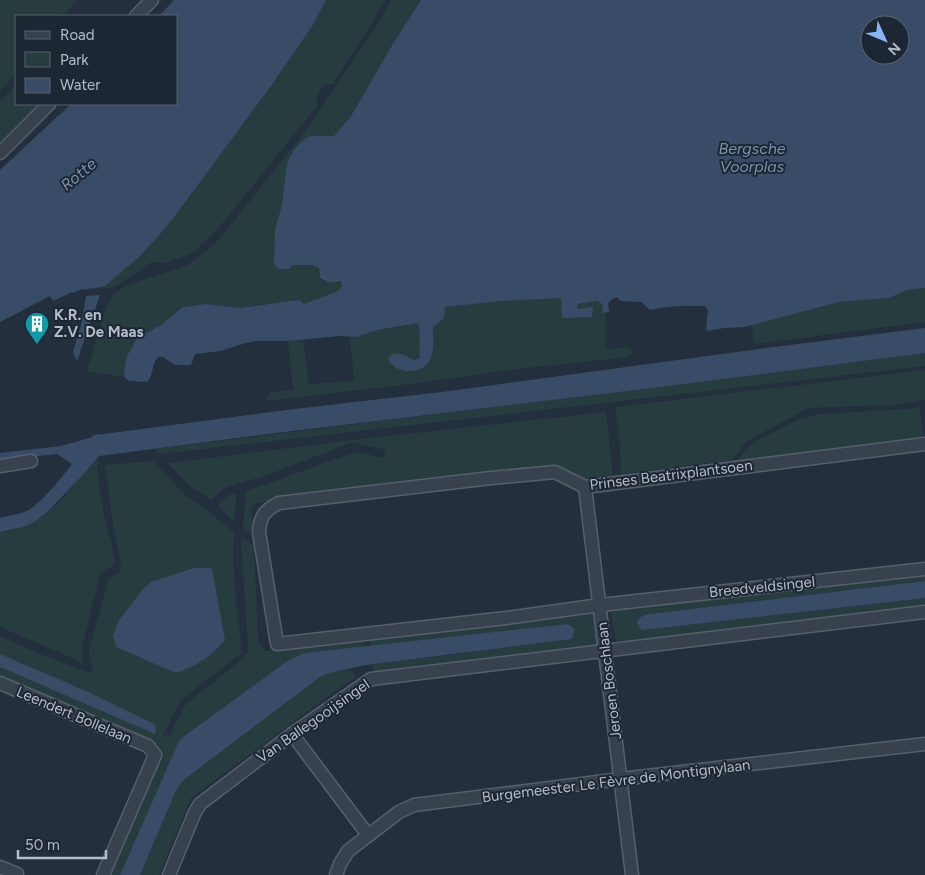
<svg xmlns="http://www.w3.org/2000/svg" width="925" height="875" font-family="Figtree,sans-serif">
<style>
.green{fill:#263c3f;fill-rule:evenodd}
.water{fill:#394c67;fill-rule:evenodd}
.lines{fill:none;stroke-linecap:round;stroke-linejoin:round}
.minor-casing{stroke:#565f6c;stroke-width:15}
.minor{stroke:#38414e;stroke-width:12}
.labels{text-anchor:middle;stroke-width:4;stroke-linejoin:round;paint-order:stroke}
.poi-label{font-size:15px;font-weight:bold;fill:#b4bcc9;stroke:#1d2633;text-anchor:start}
.street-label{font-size:15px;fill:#b4bcc9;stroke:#1d2633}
.water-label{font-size:16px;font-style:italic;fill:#7c92b1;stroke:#1d2633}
</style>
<rect width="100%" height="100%" fill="#242f3e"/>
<!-- green -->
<g class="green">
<path d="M0,0H77L63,16H16V74L0,91Z"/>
<path d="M326,0H385L369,28L333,84H325L316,97L318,105L217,230L195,251L186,256L165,263L152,262L115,287L107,288L102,287L145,251L162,232L178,212L271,86L313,25Z"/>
<path d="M391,0H421L394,42L351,116L334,137H309L302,142L290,156L282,205L275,229V264L289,269L293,265H312L319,268L320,279L330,283L341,281L343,286L338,291L304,304H265L240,308L206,304L183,307L161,325L137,338L127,356L125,364L124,377L87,371L101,323L108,305L114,294L127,285L186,266L203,254L222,236L304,133L385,12Z"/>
<path d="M16,86V104H39L0,143V102Z"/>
<path d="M925,288V322L754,344L752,325L839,302L889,298L907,290Z"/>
<path d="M562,298L578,309L577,304L597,301L602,304L603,313H606V349L629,348L634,353L629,357L517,369L431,381L427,382L266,401L271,392L293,390L288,341L303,340L309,384L354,381L350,337H357L377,330L418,323C421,335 418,346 420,357L415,360L409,358L403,355L400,371L432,354L433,327L444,318L445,307L501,301Z"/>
<path d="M925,353V366L160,454L155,449Z"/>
<path d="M925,370V400L895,405L809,408L747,441L732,460L621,474L620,448L615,407Z"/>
<path d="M919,407L920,408L924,440L737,461L744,452L756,441L802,418L821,414L907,409Z"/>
<path d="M606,412L613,476C604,477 594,480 584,479C572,476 562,468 549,466L257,503L252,507L254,533L246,531L243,529L246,491L276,481L332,460L358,452L383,458L386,450L352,442L273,473L224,488L211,500L206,496L193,489L168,463L353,440Z"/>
<path d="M95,459H99L97,470L104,515L112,545L115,564L100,574L82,647L83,665L72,658L0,627V532C12,530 24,528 34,522C56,509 79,479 95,459Z"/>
<path d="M153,461L185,495L206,509L234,533C231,572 238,613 242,653L181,700L163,735L170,736L173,727L186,704L241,660L248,651V643L241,547L242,538L254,546L258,639L260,645L265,651L361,639L364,647L304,653L286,662L183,737L179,741L120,875H111L161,755L152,742L0,677V667L155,734L84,690L0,654V636L40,654L90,673L92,669L89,651L108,580L121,571L120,558L114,531L105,465ZM212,570L225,640L217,649L113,636L119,620L143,589L151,582Z"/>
<path d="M237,493L234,522L218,506L229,495Z"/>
<path d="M925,572V581L650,614L644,630L925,598V607L619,643L616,642L611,612L615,609Z"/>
<path d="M594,612L597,645L374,673L372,664L459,654L574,633V628L568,624L370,646V638Z"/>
<path d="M350,669L356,677L327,697L191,798L159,875H140L174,795L180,784L185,779L320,677L336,671Z"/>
</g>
<!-- water -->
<g class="water">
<path d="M174,0H326L313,25L271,86L178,212L162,232L140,256L105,286L92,289V288L84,290L82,289L73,293L72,292L53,301L50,296L0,322V170L71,104H176V16H159Z"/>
<path d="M421,0H925V288L907,290L889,298L839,302L745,327L724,328L708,331L706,329L708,310L705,306C687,306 668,305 650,310L641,302L621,301L616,297L611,300L608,304L609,312L603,313L602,304L597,301L577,304L578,309L593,307L592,317L562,318L561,298L501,301L445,307L444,318L433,327C433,338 435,353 428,363C419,375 393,374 388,358C396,348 406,357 415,360L420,358C418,346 421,335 418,323L377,330L357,337L340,336L288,341H256L246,343L220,351L196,354C193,357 193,361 191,365H175L163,357H158C151,364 154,375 147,382L129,381L124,377L125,364L127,356L137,338L161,325L183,307L206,304L240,308L299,300L304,304L338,291L342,286L341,281L330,283L320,278L319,268L312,265H293L289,269H279L274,264L275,229L282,205L287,163C291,154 299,141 308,137C314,135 327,137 334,136L351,116L394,42ZM870,25H900V55H870Z"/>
<path d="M100,295L77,361L73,352L81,325L86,296Z"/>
<path d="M925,328V353L668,386L276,433L99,456L81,477L45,514L34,522L23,527L0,532V518C9,515 19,515 27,511C40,505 63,476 72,464L57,454L0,460V453L61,446L93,437L92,435L104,434L294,409L450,391L759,349Z"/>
<path d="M194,568H207L212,569L225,640C212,656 195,667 176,673L116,647L113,636L119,620L143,589L151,582Z"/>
<path d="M925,581V598L643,630L640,628L637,622C640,616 644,615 650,614Z"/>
<path d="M568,624L574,628V633L571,639L366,665C350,669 334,670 320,677L185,779L180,784L174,795L140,875H120L179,741L183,737L286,662L304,653Z"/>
<path d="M0,654L84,690L152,723L156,727L155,734L0,667Z"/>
</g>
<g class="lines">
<defs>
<g id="minor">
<path d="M136,16L152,0"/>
<path d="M0,153L49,104"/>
<path d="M925,444L585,487L555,472L491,478L279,503C265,510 260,516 259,532L277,644L506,618L600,605L925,569"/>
<path d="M0,466L31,461"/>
<path d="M585,487L632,875"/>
<path d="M0,683L148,746L155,755L103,875"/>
<path d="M292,734L368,835"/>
<path d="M0,867L17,874V875"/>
<path d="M169,875L195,812L200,804L292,734L371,679L925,612"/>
<path d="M336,875L340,864L348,851L399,812L414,805L621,779L925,744"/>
</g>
</defs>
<!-- minor casing -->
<use href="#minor" class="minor-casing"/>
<!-- minor -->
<use href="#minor" class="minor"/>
</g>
<!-- icons -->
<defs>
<symbol id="building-pin" viewBox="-11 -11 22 30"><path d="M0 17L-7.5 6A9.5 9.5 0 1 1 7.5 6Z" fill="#0f9aa8" stroke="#1d2633"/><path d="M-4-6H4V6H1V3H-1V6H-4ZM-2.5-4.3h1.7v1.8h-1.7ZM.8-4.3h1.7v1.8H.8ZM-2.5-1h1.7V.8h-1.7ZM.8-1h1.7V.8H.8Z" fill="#fff"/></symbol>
</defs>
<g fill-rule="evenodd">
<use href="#building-pin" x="23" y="310" width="28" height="38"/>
</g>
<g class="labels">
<!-- poi labels -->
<g class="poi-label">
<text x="54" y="320">K.R. en<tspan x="54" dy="17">Z.V. De Maas</tspan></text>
</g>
<!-- street labels -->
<g class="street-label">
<text transform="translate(671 475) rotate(-7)" y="5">Prinses Beatrixplantsoen</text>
<text transform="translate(762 587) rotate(-6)" y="5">Breedveldsingel</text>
<text transform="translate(609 681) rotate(-97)" y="5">Jeroen Boschlaan</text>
<text transform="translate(74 715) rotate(23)" y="5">Leendert Bollelaan</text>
<text transform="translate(313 721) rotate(-35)" y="5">Van Ballegooijsingel</text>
<text transform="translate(616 781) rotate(-7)" y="5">Burgemeester Le Fèvre de Montignylaan</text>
</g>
<!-- water labels -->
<g class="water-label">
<text x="752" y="154">Bergsche<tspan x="752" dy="18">Voorplas</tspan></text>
<text transform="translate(78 174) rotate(-40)" y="6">Rotte</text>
</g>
</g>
<!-- legend -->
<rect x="15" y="15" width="162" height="90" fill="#1d2633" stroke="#59626f"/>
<rect x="25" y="31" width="25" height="8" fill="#38414e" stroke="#59626f"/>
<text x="60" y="40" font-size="15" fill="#b4bcc9">Road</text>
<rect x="25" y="52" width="25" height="15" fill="#263c3f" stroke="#59626f"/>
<text x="60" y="65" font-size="15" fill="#b4bcc9">Park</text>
<rect x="25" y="78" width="25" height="15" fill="#394c67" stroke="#59626f"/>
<text x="60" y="90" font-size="15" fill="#b4bcc9">Water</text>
<!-- north arrow -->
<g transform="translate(885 40) rotate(134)"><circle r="24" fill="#1d2633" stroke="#59626f"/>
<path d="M0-4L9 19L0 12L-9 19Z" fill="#8ab4f8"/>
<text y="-8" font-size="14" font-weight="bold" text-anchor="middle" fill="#b4bcc9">N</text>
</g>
<!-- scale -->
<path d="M18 850v8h88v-8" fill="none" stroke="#b4bcc9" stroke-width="2.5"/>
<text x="25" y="850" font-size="15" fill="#b4bcc9" stroke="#1d2633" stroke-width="4" paint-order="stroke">50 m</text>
</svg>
